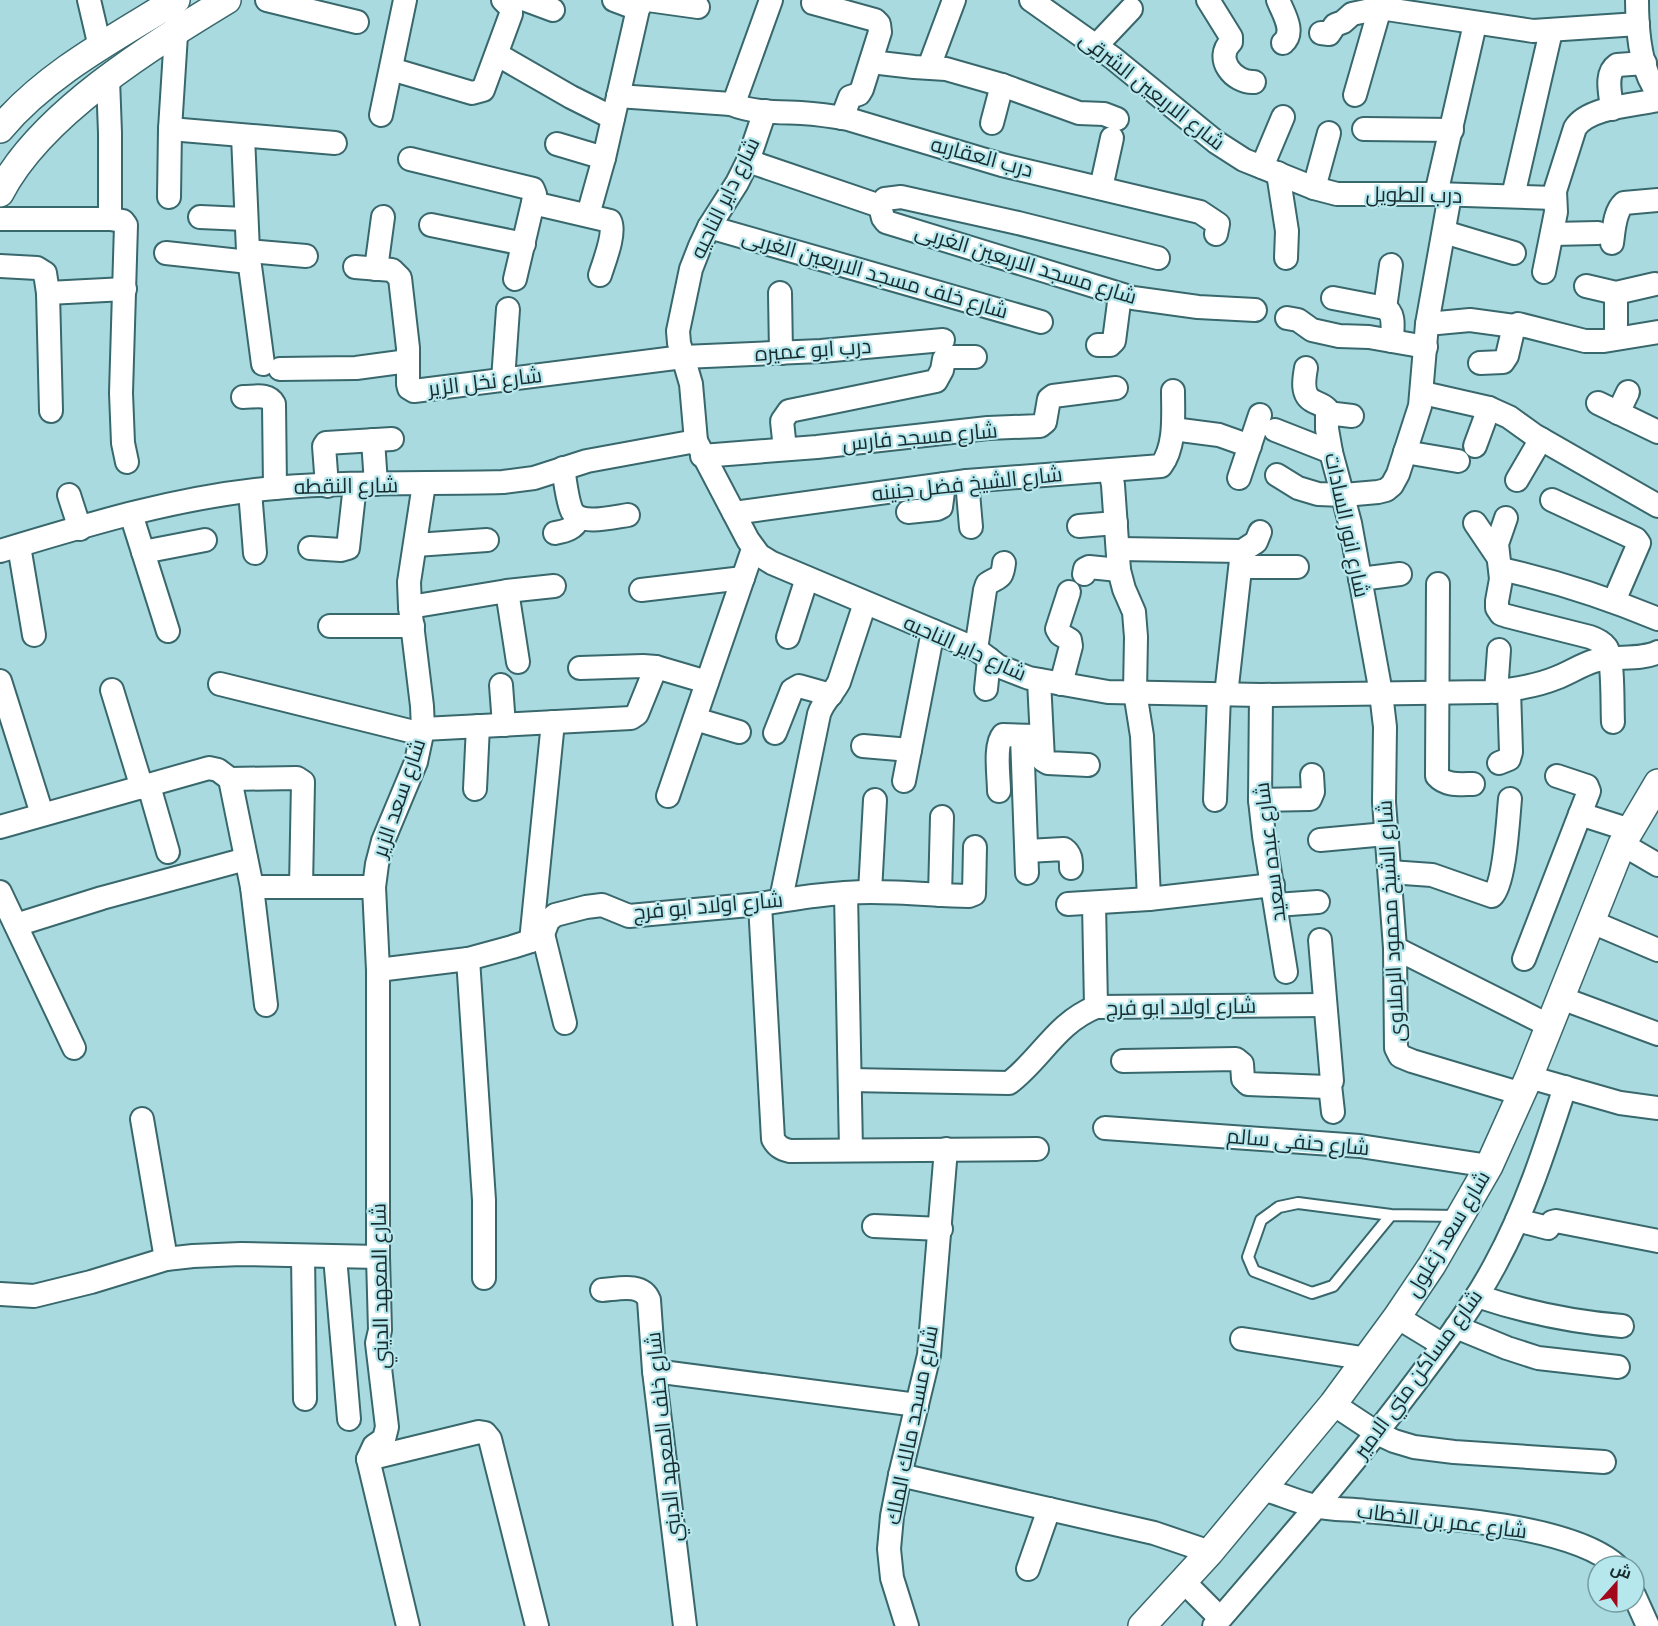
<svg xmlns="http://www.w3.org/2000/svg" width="1658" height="1626" font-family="Ubuntu,Cairo,sans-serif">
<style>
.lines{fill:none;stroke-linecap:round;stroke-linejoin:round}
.service-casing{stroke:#38676c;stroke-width:14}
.minor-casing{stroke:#38676c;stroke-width:26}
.tertiary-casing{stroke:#38676c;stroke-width:30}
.service{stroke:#fff;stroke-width:10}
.minor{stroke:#fff;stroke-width:22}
.tertiary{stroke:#fff;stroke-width:27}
.labels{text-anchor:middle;stroke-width:4.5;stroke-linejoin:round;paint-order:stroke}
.street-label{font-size:21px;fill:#182b2d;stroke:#b5e7ed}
</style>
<rect width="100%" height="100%" fill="#a8dadf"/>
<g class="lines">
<defs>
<path id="service" d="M1391,1215L1333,1286L1312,1293L1254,1271L1248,1257L1261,1220L1279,1207L1298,1203L1391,1215L1458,1216"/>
<g id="minor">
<path d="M89,0L100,47"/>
<path d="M267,0L357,22"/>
<path d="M526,0L553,10"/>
<path d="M614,0L638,9"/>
<path d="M1031,0L1113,58L1216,142L1244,160L1314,188L1337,194H1436L1554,198"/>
<path d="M1208,0L1231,37V42C1214,58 1233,83 1254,82"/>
<path d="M1278,0C1283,13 1296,32 1283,43"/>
<path d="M1637,0C1637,28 1640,70 1658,93"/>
<path d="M813,3L875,20L879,24L880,32L862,89L859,94L850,97L842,118"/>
<path d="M1321,33L1329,34L1335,25L1343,22L1352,14L1380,8L1533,31L1638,24"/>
<path d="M1096,46L1131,9"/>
<path d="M498,55L571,97L613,118"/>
<path d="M871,62L914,67L946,69L1002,85L1079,113L1104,114L1117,119"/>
<path d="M929,67L954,0"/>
<path d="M391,69L472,93L483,90L511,14V8L503,0"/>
<path d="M108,79L110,133V219"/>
<path d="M1355,95L1380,8"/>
<path d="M618,96L731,104L735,100L771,0"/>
<path d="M731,104C753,113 778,112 801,113C817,114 832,116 848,119L1002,165L1200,212L1218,224L1216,234"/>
<path d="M1612,109C1611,95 1604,74 1617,65L1645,63"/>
<path d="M765,111L748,161L737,183L709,227L700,246L691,269L678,331L679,343L691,384L696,441L748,540L759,555L772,563L976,649L998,666L1029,678L1108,692L1261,695L1488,692C1511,690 1534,687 1556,678C1569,673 1581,665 1594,661C1614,655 1640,661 1658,652"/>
<path d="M381,115L405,0"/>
<path d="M992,123L1002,85"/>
<path d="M170,129L335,143"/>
<path d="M1364,129L1452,130"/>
<path d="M243,136L248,251L263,364"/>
<path d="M557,144L604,158"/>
<path d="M410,159L533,189L535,194L515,279"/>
<path d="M748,161L880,206"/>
<path d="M1262,167L1283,117"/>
<path d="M1278,173L1287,231L1286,258"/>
<path d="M1101,188L1112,138"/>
<path d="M1314,188L1329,133"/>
<path d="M1436,194L1475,24"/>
<path d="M1513,196L1551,31"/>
<path d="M169,197L170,129L177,19"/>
<path d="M533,203L610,221C616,233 604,262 600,275"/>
<path d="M588,215L604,158L638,9L642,2L648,0L698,7"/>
<path d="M200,217L245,219"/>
<path d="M0,219H110L123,221L126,225L121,393L123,443L127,462"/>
<path d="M431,225L524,244"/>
<path d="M709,227L1041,322"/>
<path d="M1444,232L1514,253"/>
<path d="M1552,234L1598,233"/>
<path d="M1612,243C1614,230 1614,212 1624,203L1658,200"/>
<path d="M248,251L306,256"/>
<path d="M166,253L249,262"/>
<path d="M1158,258L1018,223L901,197L885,199L880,206L883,218L886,222L1133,298L1198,307L1255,310"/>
<path d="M0,266L37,268L45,273L48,293L51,411"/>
<path d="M355,267L392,270L400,278L408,348V384L409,388L414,391L683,357L821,351L943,340"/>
<path d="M376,269L383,217"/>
<path d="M1544,272L1556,212L1555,191L1575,128C1588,107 1635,105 1658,100"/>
<path d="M1586,286L1616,293L1655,284"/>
<path d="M48,293L125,289"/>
<path d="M780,293L781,353"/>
<path d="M1333,298L1385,308C1396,314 1392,329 1392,341"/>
<path d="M1385,308L1391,265"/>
<path d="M1287,318L1298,320L1312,330L1339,336L1369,337L1426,347"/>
<path d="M1427,324L1470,320L1514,326"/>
<path d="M1616,338V293"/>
<path d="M1098,345H1110L1114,341L1120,295"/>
<path d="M1480,363L1503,362L1507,356L1514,326L1518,324L1585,341H1604L1658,332"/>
<path d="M1306,368C1304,379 1301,395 1313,401C1318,404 1322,404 1327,409V429L1331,452L1350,523L1381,693L1385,727L1384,802L1395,948L1396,1048L1400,1056L1412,1061L1522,1094"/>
<path d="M280,369L356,368L408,361"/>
<path d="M503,380L508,309"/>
<path d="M1423,393L1489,408L1509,417L1534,435L1658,506"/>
<path d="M243,397C255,397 268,393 274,404L275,488"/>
<path d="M1598,403L1658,432"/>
<path d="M1327,413L1352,416"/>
<path d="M1618,413L1628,392"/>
<path d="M1173,429L1219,435L1250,446"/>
<path d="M1275,430L1331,452"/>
<path d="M373,440L376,484"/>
<path d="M1475,446L1489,408"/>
<path d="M785,449L782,421L789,411L936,381L942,370L944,359L948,357H975"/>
<path d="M1405,452L1458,461"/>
<path d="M702,456L817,447L988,428L1040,426L1045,422L1049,399L1053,396L1116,388"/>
<path d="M563,468C565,479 567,501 572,511C580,526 614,517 628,515"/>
<path d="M1110,470L1113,485L1119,570L1124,589L1134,612L1136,637L1135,692L1142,736L1149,899"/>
<path d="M1277,475L1298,488L1318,494L1344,495L1378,492L1386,490L1392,485L1398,474L1420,406L1427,324L1450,195"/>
<path d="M1239,478L1260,415"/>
<path d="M1517,480L1541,439"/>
<path d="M967,481L971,527"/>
<path d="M327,486L324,446L326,443L392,439"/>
<path d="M250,491L255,553"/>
<path d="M69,495L80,529"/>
<path d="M1552,500L1636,539L1639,543L1614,601"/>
<path d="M908,512L937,509L941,507L944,484"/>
<path d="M734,513L967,481L1161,466C1176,446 1173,415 1173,391"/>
<path d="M131,514L168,631"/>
<path d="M1506,518L1497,544L1501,579L1497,601V608L1501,614L1507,616L1590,637C1596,639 1602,642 1606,647C1614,658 1612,706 1613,722"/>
<path d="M1475,523L1498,557"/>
<path d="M1079,526L1116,523"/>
<path d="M555,533C566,531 574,529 579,518"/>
<path d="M416,545L487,540"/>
<path d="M19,546L34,635"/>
<path d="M310,548L341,550L348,548L355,485"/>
<path d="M1119,549L1242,551"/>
<path d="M0,551C89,524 181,496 275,488C350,481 427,484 503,482L534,478L587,461L696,441"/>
<path d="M143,552L205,540"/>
<path d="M1241,567H1297"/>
<path d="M1501,569C1555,581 1607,598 1658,619"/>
<path d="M1084,574L1085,569L1089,567L1119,570"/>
<path d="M1360,579L1400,574"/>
<path d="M1438,584L1437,776C1446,786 1460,784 1473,784"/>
<path d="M641,590L743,578"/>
<path d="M507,591L518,662"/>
<path d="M410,607L507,591L554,586"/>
<path d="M330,626H413"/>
<path d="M788,637L807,578"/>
<path d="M976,649L985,590L987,584C999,576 1002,580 1004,563"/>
<path d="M580,668L643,666L656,667L707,682"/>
<path d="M1039,680L1043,760L1048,763L1088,765"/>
<path d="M0,681L42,814"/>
<path d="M220,684L422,734"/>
<path d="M1061,684L1071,646L1070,640L1060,634L1057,629L1069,592"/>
<path d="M501,685L504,725"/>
<path d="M986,689L989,659"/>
<path d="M112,690L142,788"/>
<path d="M1496,692L1499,650"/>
<path d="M1226,695L1242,551L1256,542L1260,532"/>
<path d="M1261,695L1260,800L1264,836L1286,972"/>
<path d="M695,719L739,732"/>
<path d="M423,729L631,718L637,714L656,667"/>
<path d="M775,733L792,690L799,686L831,695"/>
<path d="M1022,736L1027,873"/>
<path d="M863,746L910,750"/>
<path d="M1499,763L1509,759L1511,752L1509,690"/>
<path d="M230,779L297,778L303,782L301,887"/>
<path d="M904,781L933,631"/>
<path d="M149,786L168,852"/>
<path d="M475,789L478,726"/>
<path d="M999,791C999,777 994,745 1003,735L1037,736"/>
<path d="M668,796L753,549"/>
<path d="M1215,800L1219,695"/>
<path d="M1260,800L1310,799L1313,792L1312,775"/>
<path d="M1580,814L1630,830"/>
<path d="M0,827L209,768L218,770L230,779L252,887L266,1005"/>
<path d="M1320,840L1386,834"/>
<path d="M1622,844L1658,865"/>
<path d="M1027,851L1064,849C1071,854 1071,860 1071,868"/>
<path d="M1390,872L1432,875L1492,896C1505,884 1508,819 1510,799"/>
<path d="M252,887H374"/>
<path d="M0,892L74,1048"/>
<path d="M870,892L875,800"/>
<path d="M846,893L851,1150"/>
<path d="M940,895L942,817"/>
<path d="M781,899L819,714C823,701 833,694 839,682L865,603"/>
<path d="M1094,903L1096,1007"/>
<path d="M760,904L773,1139C777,1146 781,1149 790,1151L1037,1149"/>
<path d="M1068,904L1149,899L1273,885"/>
<path d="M1276,905L1318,902"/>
<path d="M1592,922L1658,950"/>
<path d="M16,925L102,898L246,859"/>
<path d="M543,934L565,1023"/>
<path d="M531,941L553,722"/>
<path d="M1395,948L1550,1026"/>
<path d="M468,959L484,1200V1278"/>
<path d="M1524,959L1589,791L1587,786L1557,776"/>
<path d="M378,970L468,959L512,947L531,941L543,934L548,921L555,915L586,907L602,905L629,916L760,904C797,898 834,892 871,892C904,892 936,895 969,896L974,894L975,847"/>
<path d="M1561,998L1658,1034"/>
<path d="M1123,1061L1236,1059L1242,1064L1243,1079L1248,1084L1327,1087L1332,1081L1320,940"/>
<path d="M1529,1077L1620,1103L1658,1108"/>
<path d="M850,1080L1009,1083C1041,1059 1056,1023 1096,1007L1325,1005"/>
<path d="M1330,1085L1333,1112"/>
<path d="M142,1119L166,1259"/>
<path d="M1105,1128L1360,1146L1489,1166"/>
<path d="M1517,1220L1548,1228L1552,1222L1556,1221L1658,1241"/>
<path d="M874,1226L941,1229"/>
<path d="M303,1256L305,1399"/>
<path d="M335,1257L349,1419"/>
<path d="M602,1290C617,1289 642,1282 649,1300L654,1371L685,1626"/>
<path d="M0,1294L34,1296L91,1282L166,1259L193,1256L241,1254L378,1257"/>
<path d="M1477,1296C1525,1312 1572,1322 1622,1326"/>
<path d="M1397,1317L1443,1345"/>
<path d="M1456,1327L1507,1348L1538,1358L1618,1367"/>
<path d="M1242,1339L1368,1359"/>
<path d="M654,1371L917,1405"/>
<path d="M1333,1404L1377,1433L1394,1441L1414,1447L1454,1452L1604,1462"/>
<path d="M368,1459L479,1432L485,1433L490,1439L537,1626"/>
<path d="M900,1475L1154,1533L1210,1552"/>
<path d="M1263,1489C1280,1494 1298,1502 1315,1506C1331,1510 1349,1509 1365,1511C1430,1517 1570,1523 1617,1566"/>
<path d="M1028,1569L1049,1509"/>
<path d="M1183,1581L1220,1618"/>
<path d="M1634,1595L1648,1626"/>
<path d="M408,1626L368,1459L374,1446L384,1439L387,1427L377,1343L380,1330L378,1257V970L374,887L377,864L383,841L416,762L423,729L422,706L410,607L409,582L424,484"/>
<path d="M907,1626L892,1578L889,1549L892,1516L900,1475L929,1355L946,1149"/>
<path d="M1214,1626C1280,1549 1347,1473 1408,1392C1439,1351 1471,1310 1495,1265C1526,1208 1545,1149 1565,1087"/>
</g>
<g id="tertiary">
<path d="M0,129C47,73 115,38 176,0"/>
<path d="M0,193C40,114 153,45 227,0"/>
<path d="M1142,1626L1210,1552L1333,1404L1397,1317L1432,1265L1489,1166L1529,1077L1622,844L1658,783"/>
</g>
</defs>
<!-- service casing -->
<use href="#service" class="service-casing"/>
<!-- minor casing -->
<use href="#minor" class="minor-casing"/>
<!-- tertiary casing -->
<use href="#tertiary" class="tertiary-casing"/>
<!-- service -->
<use href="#service" class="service"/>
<!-- minor -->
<use href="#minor" class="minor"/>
<!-- tertiary -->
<use href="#tertiary" class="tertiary"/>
</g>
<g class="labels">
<!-- street labels -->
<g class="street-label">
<text transform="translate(1152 91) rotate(38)" y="7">شارع الاربعين الشرقى</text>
<text transform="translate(982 157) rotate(15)" y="7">درب العقاربه</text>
<text transform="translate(1414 195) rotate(1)" y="7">درب الطويل</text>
<text transform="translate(725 198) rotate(-64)" y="7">شارع داير الناحيه</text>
<text transform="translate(1026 264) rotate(17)" y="7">شارع مسجد الاربعين الغربى</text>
<text transform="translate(875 274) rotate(16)" y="7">شارع خلف مسجد الاربعين الغربى</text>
<text transform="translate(813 350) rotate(-4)" y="7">درب ابو عميره</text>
<text transform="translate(485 382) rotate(-7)" y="7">شارع نخل الزير</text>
<text transform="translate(920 437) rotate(-5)" y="7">شارع مسجد فارس</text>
<text transform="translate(967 484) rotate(-6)" y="7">شارع الشيخ فضل جنينه</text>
<text transform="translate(346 486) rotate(-1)" y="7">شارع النقطه</text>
<text transform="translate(1347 525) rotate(78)" y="7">شارع انور السادات</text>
<text transform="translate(965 648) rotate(24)" y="7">شارع داير الناحيه</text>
<text transform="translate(399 798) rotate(-71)" y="7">شارع سعد الزير</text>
<text transform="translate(1270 852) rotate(-97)" y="7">شارع عبده سعيد</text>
<text transform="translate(708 906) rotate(-5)" y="7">شارع اولاد ابو فرج</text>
<text transform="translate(1391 921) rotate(-93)" y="7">شارع الشيخ محمود الرملاوى</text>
<text transform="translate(1181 1007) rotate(-1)" y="7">شارع اولاد ابو فرج</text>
<text transform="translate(1298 1142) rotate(5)" y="7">شارع حنفى سالم</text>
<text transform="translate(1448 1234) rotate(-59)" y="7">شارع سعد زغلول</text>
<text transform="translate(380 1286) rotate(-91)" y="7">شارع المعهد الديني</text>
<text transform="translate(1418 1374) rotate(-54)" y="7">شارع مساكن مني الامير</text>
<text transform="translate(912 1425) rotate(-79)" y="7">شارع مسجد مالك الملك</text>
<text transform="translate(664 1437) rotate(-96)" y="7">شارع خلف المعهد الديني</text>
<text transform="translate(1442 1521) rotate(7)" y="7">شارع عمر بن الخطاب</text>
</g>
</g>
<!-- north arrow -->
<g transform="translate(1616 1584) rotate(21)"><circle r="28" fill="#b5e7ed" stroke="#769ca0" stroke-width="1.5"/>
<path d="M0-4.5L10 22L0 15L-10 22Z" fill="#a3071b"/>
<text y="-9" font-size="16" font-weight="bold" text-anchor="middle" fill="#182b2d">ش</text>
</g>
</svg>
